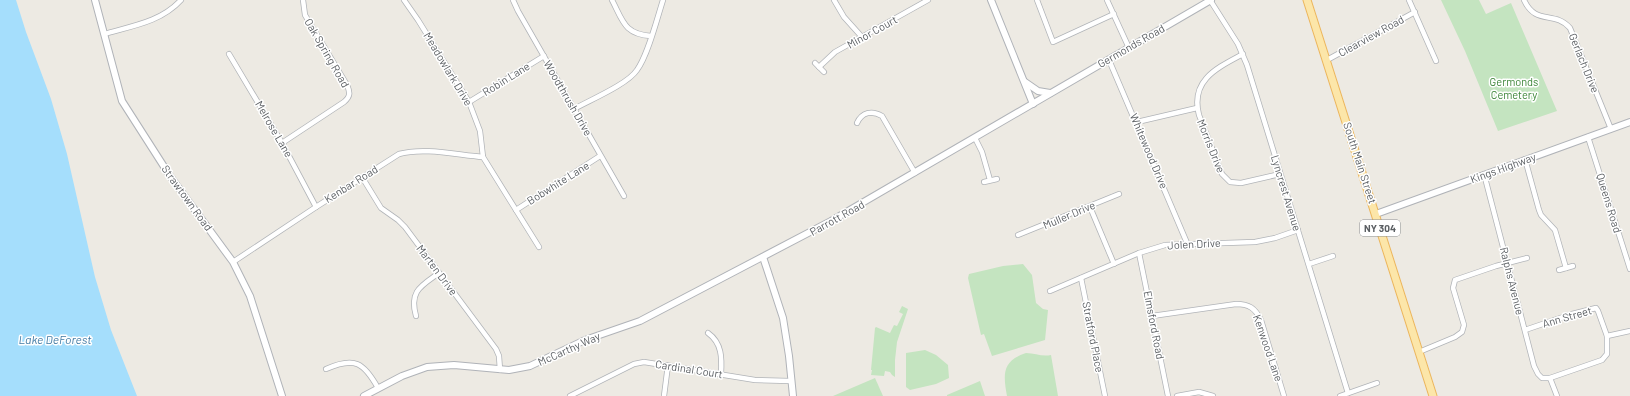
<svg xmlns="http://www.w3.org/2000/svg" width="1630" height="396" font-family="Barlow,sans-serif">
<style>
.green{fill:#c4e4c0}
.water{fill:#a5defc}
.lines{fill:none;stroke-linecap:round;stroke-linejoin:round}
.street-casing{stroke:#b1b4b8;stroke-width:6}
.secondary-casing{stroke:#b0b3b8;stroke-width:8}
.primary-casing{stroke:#ecb65d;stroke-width:9}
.street{stroke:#fff;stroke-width:4.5}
.secondary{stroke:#fff;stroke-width:6}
.primary{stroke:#fce6a9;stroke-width:7}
.labels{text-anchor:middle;stroke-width:3;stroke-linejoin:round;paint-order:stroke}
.shield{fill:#fff;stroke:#8c8f92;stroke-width:1}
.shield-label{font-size:10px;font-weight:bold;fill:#5b5f63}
.street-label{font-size:11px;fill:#5b5f63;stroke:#fff}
.park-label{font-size:11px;fill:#3c8538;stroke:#fff}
.water-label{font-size:12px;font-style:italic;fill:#407aa4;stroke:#fff}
</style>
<rect width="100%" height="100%" fill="#edeae3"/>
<!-- green -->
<g class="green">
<path d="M1441,0H1479L1486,14L1511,3L1557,111L1498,131L1465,51Z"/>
<path d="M1023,264L1032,275L1036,303L1043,309L1048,310L1045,340L992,356L984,334L981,335L968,278L969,274L1003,266Z"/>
<path d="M902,306L908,309L897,342L895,360V377L892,375L890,372L885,371L884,376L871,375L872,370H871L875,328L876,327L890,333L894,325L897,326L903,314L899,312Z"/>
<path d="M925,350L936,355L948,365L949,378L936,384L910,390L906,387V353Z"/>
<path d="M1026,353C1035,353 1042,357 1051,355L1058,396H1007C1003,374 1002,361 1026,353Z"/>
<path d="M875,378L883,396H833Z"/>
<path d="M980,381L985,396H947V395Z"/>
</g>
<!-- water -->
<path class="water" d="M0,0H16L26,32L51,99L67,154L95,277L111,330L137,396H0Z"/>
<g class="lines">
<defs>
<g id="street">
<path d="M404,0L418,20L469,102L480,131L483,157L539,247"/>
<path d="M513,0L518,11L624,196"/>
<path d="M612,0C623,21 624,34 651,36"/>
<path d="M834,0L844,17L862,37"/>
<path d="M1037,0L1053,42L1114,14"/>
<path d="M1107,0L1129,48"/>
<path d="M1210,0L1238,44L1247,65L1348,393"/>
<path d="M1409,0L1436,61"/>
<path d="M1524,0C1536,26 1554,10 1570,28L1611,129"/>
<path d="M104,34C132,26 161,22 181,0"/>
<path d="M229,54L282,143L316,207"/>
<path d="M1243,54C1217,68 1190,80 1199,115L1222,174L1230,182L1241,183L1280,174"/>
<path d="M1109,60L1187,243"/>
<path d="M1327,60L1415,12"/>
<path d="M815,63L824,72"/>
<path d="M819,67L835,52L928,0"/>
<path d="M469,102L544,56"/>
<path d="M574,109C590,100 628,84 637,70C648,55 657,19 663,0"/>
<path d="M1137,122L1197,108"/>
<path d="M857,123C862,112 872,110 882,116L915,173"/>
<path d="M1588,137L1630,269"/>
<path d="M975,138L982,152L990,180"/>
<path d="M282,143L344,102C351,96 350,92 347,85L305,15L303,0"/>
<path d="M1525,159L1539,210L1541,215L1555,230L1566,268"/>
<path d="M1484,174L1534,366L1538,374L1542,378H1550L1602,360L1607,354V336L1598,311L1596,308L1572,314L1525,330"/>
<path d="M362,177L381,208L398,220L405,227L496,349L499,356L500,370"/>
<path d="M984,182L997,179"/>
<path d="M1090,207L1114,264"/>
<path d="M516,210L600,156"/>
<path d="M1018,235L1119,194"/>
<path d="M1139,253L1168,396"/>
<path d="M233,262L316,207L399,154C424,147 457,155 483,157"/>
<path d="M1309,264L1333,256"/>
<path d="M1559,270L1573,266"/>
<path d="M1081,278L1105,396"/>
<path d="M1050,291L1139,253L1165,245L1255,242L1275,238L1298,230"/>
<path d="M416,316C409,291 421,286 439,273"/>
<path d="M1152,316L1236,304C1249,304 1255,308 1261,320L1284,396"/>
<path d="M708,333C722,343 722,358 721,374"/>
<path d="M1607,336L1630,331"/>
<path d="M1419,352L1455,337L1462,332L1464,325L1453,288L1455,280L1496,266L1527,258"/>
<path d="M326,369C355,356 364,363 378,388"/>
<path d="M1550,378L1557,396"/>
<path d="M570,396L634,364L644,362L755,380L790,381"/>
<path d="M664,396L668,365"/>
<path d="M1177,396L1199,392L1213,396"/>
<path d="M1340,396L1377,383"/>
</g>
<g id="secondary">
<path d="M95,0L122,101L170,176L233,262L250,296L282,396"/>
<path d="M991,0L1033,104"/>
<path d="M1025,82L1038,91L1050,93"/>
<path d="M1376,214L1630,122"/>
<path d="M763,257L783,318L789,356L793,396"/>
<path d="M364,396L402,376L427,367L454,365L509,370L530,366L585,340L640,321L831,221L1211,0"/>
</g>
<path id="primary" d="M1307,0L1433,396"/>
</defs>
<!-- street casing -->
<use href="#street" class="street-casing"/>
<!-- secondary casing -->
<use href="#secondary" class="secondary-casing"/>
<!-- primary casing -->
<use href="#primary" class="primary-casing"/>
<!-- street -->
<use href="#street" class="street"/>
<!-- secondary -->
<use href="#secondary" class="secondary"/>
<!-- primary -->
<use href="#primary" class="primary"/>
</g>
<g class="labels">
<!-- shield labels -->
<rect class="shield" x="1360" y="220" width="40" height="16" rx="3"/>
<g class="shield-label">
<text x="1380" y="232">NY 304</text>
</g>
<!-- street labels -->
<g class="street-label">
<text transform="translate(872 32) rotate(-29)" y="4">Minor Court</text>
<text transform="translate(1371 36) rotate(-29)" y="4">Clearview Road</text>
<text transform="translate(1131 46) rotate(-30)" y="4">Germonds Road</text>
<text transform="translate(327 53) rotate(60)" y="4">Oak Spring Road</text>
<text transform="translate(1584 63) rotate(68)" y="4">Gerlach Drive</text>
<text transform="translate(448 69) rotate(59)" y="4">Meadowlark Drive</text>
<text transform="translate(506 79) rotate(-32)" y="4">Robin Lane</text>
<text transform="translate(568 98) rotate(60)" y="4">Woodthrush Drive</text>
<text transform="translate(274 129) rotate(60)" y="4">Melrose Lane</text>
<text transform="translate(1211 146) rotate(68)" y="4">Morris Drive</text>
<text transform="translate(1149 151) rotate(67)" y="4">Whitewood Drive</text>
<text transform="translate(1360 163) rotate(72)" y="4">South Main Street</text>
<text transform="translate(1503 168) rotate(-20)" y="4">Kings Highway</text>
<text transform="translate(558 183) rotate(-32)" y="4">Bobwhite Lane</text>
<text transform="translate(351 184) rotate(-32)" y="4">Kenbar Road</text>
<text transform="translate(1286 193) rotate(73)" y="4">Lyncrest Avenue</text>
<text transform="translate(187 198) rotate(54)" y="4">Strawtown Road</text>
<text transform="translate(1609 203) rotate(73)" y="4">Queens Road</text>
<text transform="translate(1069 215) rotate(-23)" y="4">Muller Drive</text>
<text transform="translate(837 218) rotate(-29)" y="4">Parrott Road</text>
<text transform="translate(1194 244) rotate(-3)" y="4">Jolen Drive</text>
<text transform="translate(437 270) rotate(53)" y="4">Marten Drive</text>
<text transform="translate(1512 281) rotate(76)" y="4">Ralphs Avenue</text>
<text transform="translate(1567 317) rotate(-16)" y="4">Ann Street</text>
<text transform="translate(1154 325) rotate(79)" y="4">Elmsford Road</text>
<text transform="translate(1093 337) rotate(79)" y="4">Stratford Place</text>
<text transform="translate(1268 348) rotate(71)" y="4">Kenwood Lane</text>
<text transform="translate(569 349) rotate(-24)" y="4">McCarthy Way</text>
<text transform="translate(689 369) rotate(9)" y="4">Cardinal Court</text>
</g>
<!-- park labels -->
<g class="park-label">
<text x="1514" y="86">Germonds<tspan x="1514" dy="13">Cemetery</tspan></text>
</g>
<!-- water labels -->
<g class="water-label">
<text x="55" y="344">Lake DeForest</text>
</g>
</g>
</svg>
